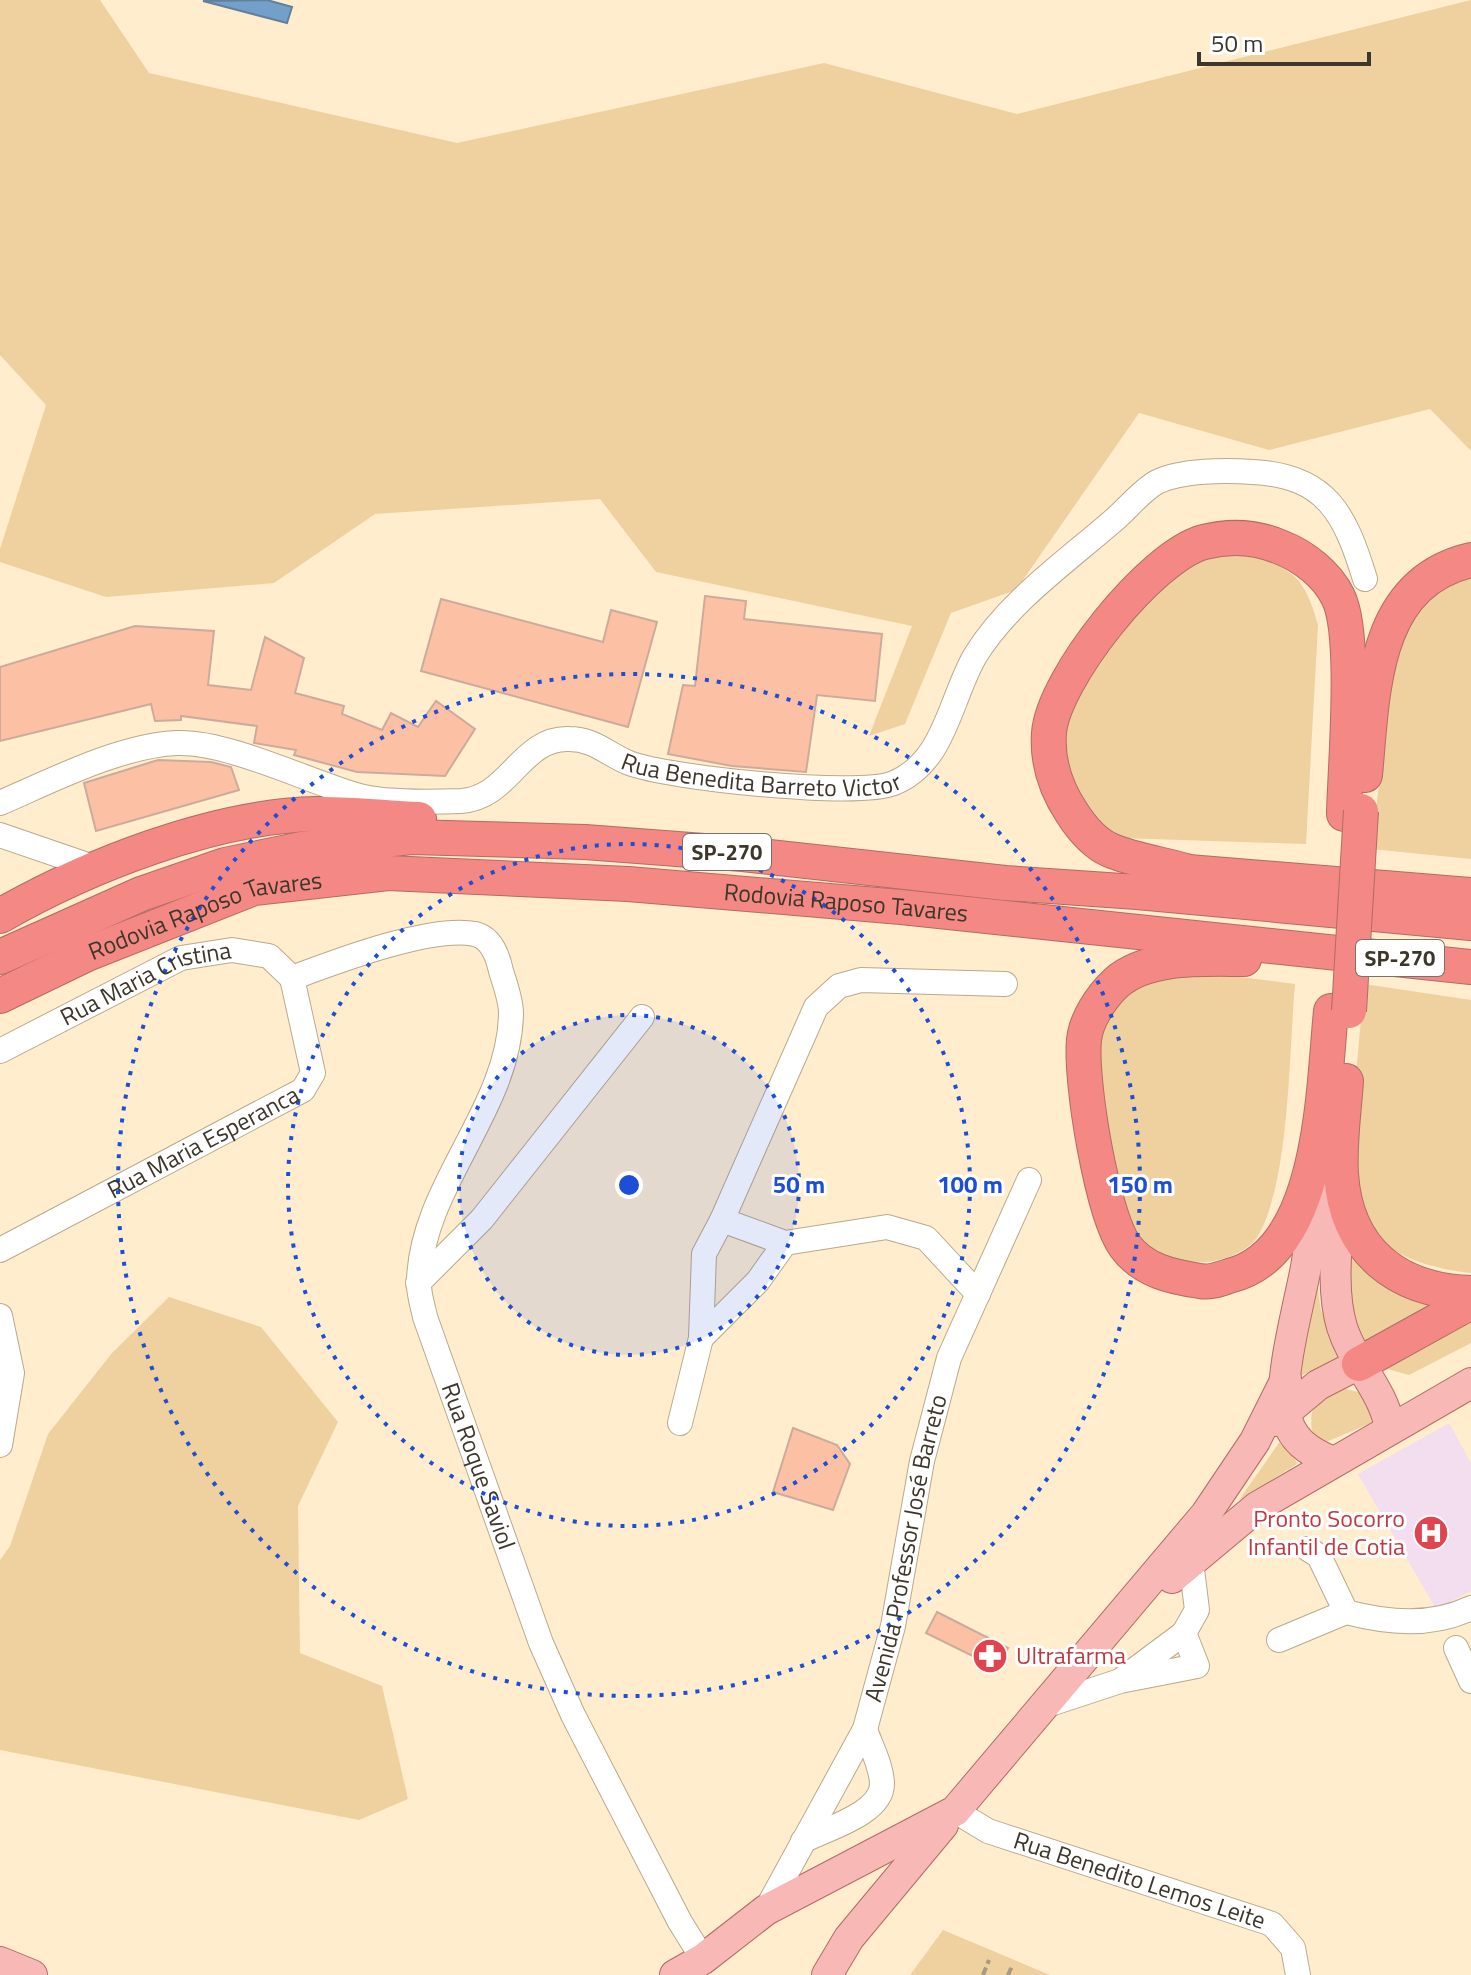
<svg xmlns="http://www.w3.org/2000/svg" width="1471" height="1975" font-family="'Titillium Web',sans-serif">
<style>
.medical{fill:#f2deee}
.green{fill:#eed19f}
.water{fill:#73a0ca;stroke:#63809a;stroke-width:2}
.building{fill:#fcc0a5;stroke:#cdab9c;stroke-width:2}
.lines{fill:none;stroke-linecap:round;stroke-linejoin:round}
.minor-casing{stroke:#baa98c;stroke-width:26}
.major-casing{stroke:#b36b65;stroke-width:32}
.highway-casing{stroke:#b36b65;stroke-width:36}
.path{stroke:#a79a84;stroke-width:4;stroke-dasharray:8 4;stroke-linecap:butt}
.minor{stroke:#fff;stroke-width:24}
.major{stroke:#f8b8b6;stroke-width:30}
.highway{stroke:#f38885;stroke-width:34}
.highway-bridge-casing{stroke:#b36b65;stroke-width:36;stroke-linecap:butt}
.highway-bridge{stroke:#f38885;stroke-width:34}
.ring{fill:none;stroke:#1d4ed8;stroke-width:4;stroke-dasharray:4 8}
.labels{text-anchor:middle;stroke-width:6;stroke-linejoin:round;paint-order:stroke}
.shield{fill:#fff;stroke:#77726a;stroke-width:2}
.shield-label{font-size:22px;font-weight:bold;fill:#3d362a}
.street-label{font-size:24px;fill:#3d362a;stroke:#fff}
.health-label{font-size:24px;fill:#be3a42;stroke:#fff;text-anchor:end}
.centre{fill:#1d4ed8;stroke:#fff;stroke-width:4}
.ring-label{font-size:24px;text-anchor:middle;font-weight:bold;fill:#1d4ed8;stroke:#fff;stroke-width:6;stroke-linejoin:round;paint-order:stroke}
</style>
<rect width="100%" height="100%" fill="#ffedce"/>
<!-- medical -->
<path class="medical" d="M1449,1423L1471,1463V1591L1436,1609L1358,1474Z"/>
<!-- green -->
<g class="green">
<path d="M0,0H100L149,73L457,143L824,63L1017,114L1471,0V451L1430,409L1269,450L1139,413L1016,590L951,613L905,724L869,736L912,626L656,572L600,499L375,514L274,583L106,597L0,562V549L46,405L0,355Z"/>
<path d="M1239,549C1289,570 1303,570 1318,625L1306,844L1122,838L1086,812L1058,747L1064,705L1166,576L1201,554Z"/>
<path d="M1471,566V859L1371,849L1400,616Z"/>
<path d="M1216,974L1295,984C1289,1051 1290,1178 1259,1234C1250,1252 1220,1262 1202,1262C1122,1262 1117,1201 1108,1139C1103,1107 1098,1075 1093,1043L1125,991L1164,978Z"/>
<path d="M1364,984L1471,1000V1273C1434,1269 1392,1258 1367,1227C1339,1192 1361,1033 1364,984Z"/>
<path d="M1346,1226L1449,1303L1366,1347L1353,1333Z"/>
<path d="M1315,1270L1321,1311L1344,1354L1295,1379Z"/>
<path d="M169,1297L261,1327L338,1422L298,1506L300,1653L382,1686L408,1799L359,1820L0,1750V1560L10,1546L48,1434L112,1353Z"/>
<path d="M1471,1319V1343L1409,1375L1380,1367Z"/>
<path d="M1342,1388L1366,1394L1378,1420L1326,1442L1313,1435C1307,1403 1317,1403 1342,1388Z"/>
<path d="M1285,1434L1297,1464L1239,1500Z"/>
<path d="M943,1930L1050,1975H910Z"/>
</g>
<!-- water -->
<path class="water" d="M267,0L292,7L287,23L203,1Z"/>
<!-- building -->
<g class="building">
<path d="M705,596L746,601L744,619L882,634L875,701L817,695L806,772L732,766L668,754L683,685L695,686Z"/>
<path d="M441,599L603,642L611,610L657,622L628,727L421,671Z"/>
<path d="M135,626L214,631L208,685L251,690L265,637L304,658L295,693L344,706L342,714L382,730L391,713L418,727L436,701L475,729L445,776L357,772L294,755L296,750L254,743L257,726L181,716V720L155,721L151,704L0,741V667Z"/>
<path d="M158,760L211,762L231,767L239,790L96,831L84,783Z"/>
<path d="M793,1428L837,1445L850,1464L833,1510L773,1492Z"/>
<path d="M937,1612L1008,1648L997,1668L926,1633Z"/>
</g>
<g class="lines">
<defs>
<g id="minor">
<path id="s1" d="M0,803C51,781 121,745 177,743C227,741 307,781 356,795C382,803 434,802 461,801C510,798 521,737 569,739C594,739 607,754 629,763C668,778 858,798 894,783C945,762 950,699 975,656C1008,602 1067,561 1114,520C1127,509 1142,490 1157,482C1182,470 1226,470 1253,472C1327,476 1345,514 1365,579"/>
<path d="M0,835L99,869"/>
<path id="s2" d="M292,978C335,962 431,925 475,934C492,938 498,957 501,971C505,984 511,1000 511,1013C510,1109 421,1186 419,1281C418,1293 423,1306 425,1317L541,1643L573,1715L680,1922L703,1959"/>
<path id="s3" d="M0,1051L181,958L232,950L269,956L292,978"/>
<path d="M722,1220L816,1007L839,986L861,980L1005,984"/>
<path id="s4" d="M0,1250L303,1090L313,1073L292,978"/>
<path d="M418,1283L482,1219L642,1017"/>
<path d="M0,1316L12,1373L0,1445"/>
<path d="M701,1338L758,1281L785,1243"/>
<path d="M680,1423L701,1338L704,1254L722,1220L785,1243L887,1227L926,1238L978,1294"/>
<path d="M1346,1612C1388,1623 1431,1627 1471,1608"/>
<path d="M1279,1640L1346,1612L1319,1556L1308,1549"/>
<path d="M1456,1648L1471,1681"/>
<path d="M1125,1677L1184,1633L1197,1610L1191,1561"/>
<path d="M1044,1706L1120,1681L1197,1666L1184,1633"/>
<path id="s5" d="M955,1811L988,1831L1272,1924L1293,1948L1298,1975"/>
<path d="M803,1841C825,1829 882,1814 882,1784C882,1766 870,1745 865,1729"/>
<path id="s6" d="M766,1910L865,1729L893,1626L922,1461L949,1358L1029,1180"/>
</g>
<g id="major">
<path d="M1314,1182C1312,1210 1311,1239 1306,1267C1299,1305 1279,1376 1285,1412C1290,1440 1309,1452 1333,1462"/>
<path d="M1340,1196C1338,1237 1330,1287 1342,1327C1354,1365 1383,1389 1390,1428"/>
<path d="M1275,1421L1318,1385L1359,1364"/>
<path d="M1172,1578L1257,1507L1471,1383"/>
<path d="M0,1962L32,1975"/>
<path d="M675,1975L703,1959L766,1910L955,1811L1206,1514L1255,1441L1286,1379"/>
<path d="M827,1975L849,1938L943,1825"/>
</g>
<g id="highway">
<path d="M1365,775C1373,691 1372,583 1471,560"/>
<path d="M1164,870L1471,895"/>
<path d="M1186,871C1162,864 1133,860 1110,850C1094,843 1081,827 1072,813C1056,789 1047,761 1049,733C1053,679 1151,556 1204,542C1231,535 1256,537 1280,547C1303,556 1327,574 1338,597C1357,634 1345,767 1344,814"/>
<path d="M0,916C87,866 214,816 316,814C350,813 385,818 419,819"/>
<path d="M0,957L141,894L225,865L302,849L411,837L585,842L743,854L1005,883L1137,892L1471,923"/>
<path d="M1244,959C1205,959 1147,955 1116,983C1101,997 1086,1020 1084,1040C1080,1081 1102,1214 1125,1246C1143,1271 1173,1277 1200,1281C1210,1283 1220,1279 1229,1276C1323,1254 1323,1090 1331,1011"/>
<path id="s7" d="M0,996L87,954L254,888L388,873L628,884L901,907L1471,967"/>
<path d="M1346,1081C1344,1111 1339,1144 1341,1174C1346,1251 1397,1291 1471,1293"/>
<path d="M1359,1364L1471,1302"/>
</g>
</defs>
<!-- minor casing -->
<use href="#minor" class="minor-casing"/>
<!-- major casing -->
<use href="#major" class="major-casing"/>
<!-- highway casing -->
<use href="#highway" class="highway-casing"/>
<!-- path -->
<g class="path">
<path d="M983,1975L989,1960"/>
<path d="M1008,1975L1012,1966"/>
</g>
<!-- minor -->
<use href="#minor" class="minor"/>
<!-- major -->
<use href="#major" class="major"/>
<!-- highway -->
<use href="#highway" class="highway"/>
<defs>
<path id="highway-bridge" d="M1349,1011L1361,811"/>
</defs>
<!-- highway-bridge casing -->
<use href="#highway-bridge" class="highway-bridge-casing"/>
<!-- highway-bridge -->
<use href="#highway-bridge" class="highway-bridge"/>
</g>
<!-- distance rings -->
<circle cx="629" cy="1185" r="170" fill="#1d4ed8" fill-opacity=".12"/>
<g class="ring">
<circle cx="629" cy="1185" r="170"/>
<circle cx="629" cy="1185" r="341"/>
<circle cx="629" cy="1185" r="511"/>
</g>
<!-- icons -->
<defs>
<symbol id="hospital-disc" viewBox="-11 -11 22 22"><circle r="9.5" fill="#e0444e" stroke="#fff"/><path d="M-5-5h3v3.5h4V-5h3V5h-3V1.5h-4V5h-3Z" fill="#fff"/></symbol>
<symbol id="pharmacy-disc" viewBox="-11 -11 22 22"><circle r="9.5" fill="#e0444e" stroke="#fff"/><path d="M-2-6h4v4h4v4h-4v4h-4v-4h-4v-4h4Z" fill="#fff"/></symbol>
</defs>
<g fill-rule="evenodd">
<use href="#hospital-disc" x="1411" y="1513" width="40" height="40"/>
<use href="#pharmacy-disc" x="970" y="1636" width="40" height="40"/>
</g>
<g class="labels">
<!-- shield labels -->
<g class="shield">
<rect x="683" y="834" width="88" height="36" rx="6"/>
<rect x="1356" y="940" width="88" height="36" rx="6"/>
</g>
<g class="shield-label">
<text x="727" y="860">SP-270</text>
<text x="1400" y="966">SP-270</text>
</g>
<!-- street labels -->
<g class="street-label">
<text dy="8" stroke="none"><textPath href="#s1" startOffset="808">Rua Benedita Barreto Victor</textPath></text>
<text dy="8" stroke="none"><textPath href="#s7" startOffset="870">Rodovia Raposo Tavares</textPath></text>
<text dy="8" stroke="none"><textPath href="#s7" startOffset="222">Rodovia Raposo Tavares</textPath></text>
<text dy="8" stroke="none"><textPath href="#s3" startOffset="162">Rua Maria Cristina</textPath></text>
<text dy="8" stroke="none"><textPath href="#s4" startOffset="230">Rua Maria Esperanca</textPath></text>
<text dy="8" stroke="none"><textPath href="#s2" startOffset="762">Rua Roque Saviol</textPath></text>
<text dy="8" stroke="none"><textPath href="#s6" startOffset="392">Avenida Professor José Barreto</textPath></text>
<text dy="8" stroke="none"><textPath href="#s5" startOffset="198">Rua Benedito Lemos Leite</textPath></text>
</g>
<!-- health labels -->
<g class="health-label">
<text x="1405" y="1527">Pronto Socorro<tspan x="1405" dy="28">Infantil de Cotia</tspan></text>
<text x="1016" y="1664" text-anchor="start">Ultrafarma</text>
</g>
</g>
<circle cx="629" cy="1185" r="12" class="centre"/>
<g class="ring-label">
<text x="799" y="1193">50 m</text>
<text x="970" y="1193">100 m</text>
<text x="1140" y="1193">150 m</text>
</g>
<!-- scale -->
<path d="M1199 52v12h170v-12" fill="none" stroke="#3d362a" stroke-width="4"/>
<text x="1211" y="52" font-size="24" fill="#3d362a" stroke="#ffffff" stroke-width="6" paint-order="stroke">50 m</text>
</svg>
